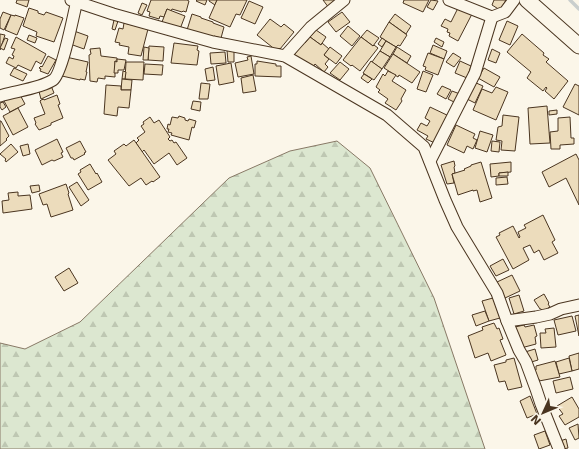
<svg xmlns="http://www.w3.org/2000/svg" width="579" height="449" font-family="'DejaVu Sans',sans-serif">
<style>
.forest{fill:url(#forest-firs);stroke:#887966}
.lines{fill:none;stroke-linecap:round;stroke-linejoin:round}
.stream{stroke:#c9cecd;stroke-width:3.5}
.building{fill:#ecdcbc;stroke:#4a3520}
.street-casing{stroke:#4a3520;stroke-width:13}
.secondary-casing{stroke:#4a3520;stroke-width:17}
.street{stroke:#fbf6e9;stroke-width:11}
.secondary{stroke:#fbf6e9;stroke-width:15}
</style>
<defs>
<pattern id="forest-firs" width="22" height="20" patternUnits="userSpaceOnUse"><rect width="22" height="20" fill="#dce7d0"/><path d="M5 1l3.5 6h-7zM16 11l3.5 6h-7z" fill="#bec7b2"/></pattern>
</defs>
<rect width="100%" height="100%" fill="#fbf6e9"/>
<!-- forest -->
<path class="forest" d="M337,141L370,168L434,298L485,449H0V343L25,349L80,322L229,178L290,151Z"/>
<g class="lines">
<!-- stream -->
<path class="stream" d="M570,0L579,9"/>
</g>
<!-- building -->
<g class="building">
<path d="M17,0H29L27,7L16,3Z"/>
<path d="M151,0H187L189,1L186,12L183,11L182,12L172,9L171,11L167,9L164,17L160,16L159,19L149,16L150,12L147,11Z"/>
<path d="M197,0H207L205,5L196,1Z"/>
<path d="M209,0H217L215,5L209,1Z"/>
<path d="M217,0H247L240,15L236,14L230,27L209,18Z"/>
<path d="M323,0H341L329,8Z"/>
<path d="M404,0H429L423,12L403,3Z"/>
<path d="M431,0L438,1L433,10L427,7Z"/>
<path d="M494,0H506L500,10L492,5Z"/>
<path d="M249,1L263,7L255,24L241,18Z"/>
<path d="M142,3L147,5L142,15L138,13Z"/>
<path d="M29,8L38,11V13L44,15L46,12L63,18L54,42L36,36L37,32L23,26Z"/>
<path d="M458,8L472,14L458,41L449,36L450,33L447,32L448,29L441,26L445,19L451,22Z"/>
<path d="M167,9L185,16L180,29L162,22Z"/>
<path d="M3,12L11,15L4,30L0,28V19Z"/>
<path d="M342,12L350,22L336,32L328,22Z"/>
<path d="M192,14L201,17V18L213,22V23L224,27L221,38L214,36L213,38L187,30Z"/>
<path d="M395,14L411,26L406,34L389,22Z"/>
<path d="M11,15L15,16V15L24,18L17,35L5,30Z"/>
<path d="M270,19L281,27L284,24L294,32L280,49L279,48L277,51L257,35Z"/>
<path d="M114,20L118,21L115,30L112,29Z"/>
<path d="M507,21L518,26L510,45L499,40Z"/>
<path d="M389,22L407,35L400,46L398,45L396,47L380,37Z"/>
<path d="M124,23L148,29L141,56L128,54L129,47L119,45L120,43L115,42L119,28L123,29Z"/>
<path d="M348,26L360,36L352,46L340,36Z"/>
<path d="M316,30L326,37L321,45L310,37Z"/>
<path d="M367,30L379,38L373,46L361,37Z"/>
<path d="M74,31L88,36L84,49L70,44Z"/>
<path d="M0,34L5,35L0,50Z"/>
<path d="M522,34L544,53L543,55L549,59L546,62L568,81L554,99L545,91L547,88L546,87L543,91L527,78L531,72L507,52Z"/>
<path d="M29,35L37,38L35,43L27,40Z"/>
<path d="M16,37L46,54L41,64L36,61L31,71L18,65L16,68L6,63L9,57L13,59L14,56L12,55L15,49L11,48Z"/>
<path d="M310,37L321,45L322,43L329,49L324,55L329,59L325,64L328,67L324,72L315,64L313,67L306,62L305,63L294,55L304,42L305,43Z"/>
<path d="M361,37L373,46L374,45L378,48L360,71L352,65L351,66L343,60Z"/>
<path d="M5,38L8,39L4,50L0,48Z"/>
<path d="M382,38L386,41L382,47L378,44Z"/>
<path d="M436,38L444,42L442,47L434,42Z"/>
<path d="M386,41L396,47L390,57L380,51Z"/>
<path d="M174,43L198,46L197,50L199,51L197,65L171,63Z"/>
<path d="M433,45L447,51L444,59L430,53Z"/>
<path d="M149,46L164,47L163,61L148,60Z"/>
<path d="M144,47L149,48L148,60H143Z"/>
<path d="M330,47L342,56L336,64L324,55Z"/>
<path d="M397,47L411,56L407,63L393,54Z"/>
<path d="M100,48L101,56L117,58V62L115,61V77L105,76V79L98,78L97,82L90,81L89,55L91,54L90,49Z"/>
<path d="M492,49L500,53L496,63L488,60Z"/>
<path d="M227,50H234V62H228Z"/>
<path d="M380,51L390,57L382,69L372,62Z"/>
<path d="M225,52L226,63L211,64L210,53Z"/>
<path d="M428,53L444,59L438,75L425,70L426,67L423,66Z"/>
<path d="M453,53L461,58L454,67L446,62Z"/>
<path d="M393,54L420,72L412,83L399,75L398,77L384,68Z"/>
<path d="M48,56L56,60L48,74L40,71L41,69L39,68L41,66L42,67Z"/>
<path d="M251,56L254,74L238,77L235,63L248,60L247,57Z"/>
<path d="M66,57L88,62L86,72H87L85,80L80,79V80L62,76Z"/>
<path d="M117,59L126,60L124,70H118V73H114L115,61L117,62Z"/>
<path d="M257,61L276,64V66H281V77L255,76V64H257Z"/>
<path d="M371,61L382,69L374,80L363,73Z"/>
<path d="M460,61L471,66L467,78L455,73Z"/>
<path d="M126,62H144L143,80L125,79Z"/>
<path d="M340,62L349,69L340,80L330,73Z"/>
<path d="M231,63L234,82L219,85L216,66Z"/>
<path d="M145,64L163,65L162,75L144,74Z"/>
<path d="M213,67L215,80L207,81L205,69Z"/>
<path d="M14,68L27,74L23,81L10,75Z"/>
<path d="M484,68L500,77L494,87L478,78Z"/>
<path d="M123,71L126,72L125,79H122Z"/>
<path d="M388,71L396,75L392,81L406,90L401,99L402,101L396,110L385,103L388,99L378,92L380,90L376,87L383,74L385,76Z"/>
<path d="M423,71L433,75L426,92L417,89Z"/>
<path d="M364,74L372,79L368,83L361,78Z"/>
<path d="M253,75L256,91L243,93L241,78Z"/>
<path d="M122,79L132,80L131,90H121Z"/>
<path d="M474,82L483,86L475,103L467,99Z"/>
<path d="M50,83L54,93L41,99L38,88Z"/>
<path d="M201,83L210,84L208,99H199Z"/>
<path d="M575,84L579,86V115L563,107Z"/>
<path d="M106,85L121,86V90H131L129,108L118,107L117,116L104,114Z"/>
<path d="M442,86L451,90L446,99L437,94Z"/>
<path d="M496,87L508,92L496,120L473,110L482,89L492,93Z"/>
<path d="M452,91L460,94L456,103L448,99Z"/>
<path d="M19,93L25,104L10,112L4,101Z"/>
<path d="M57,95L60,104L58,105L63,118L51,123V125L39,130L35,124L36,123L34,118L45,114L40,101L41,100L44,99V100Z"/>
<path d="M193,101L201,102L200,111L191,109Z"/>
<path d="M3,102L6,107L2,110L0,107V103Z"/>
<path d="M547,106L550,143L530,144L528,108Z"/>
<path d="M430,107L451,117L437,144L426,139L428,136L417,130L421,123L427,126L430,121L425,118Z"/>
<path d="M18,108L28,127L13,135L3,116Z"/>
<path d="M557,110V114L549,115V111Z"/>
<path d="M503,115L519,117L515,151L501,150L502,141L496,140L498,127L502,126Z"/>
<path d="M179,116L185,118V120L188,121L189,119L196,121L194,128L192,127L189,140L171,135L172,133L168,132L169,129H167L168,124L170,125L172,117L178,118Z"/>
<path d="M150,117L154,123L159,120L170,137L168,139L170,141L172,140L174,143L176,142L187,158L177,165L169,153L154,164L144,150L142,152L136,143L139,140L137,138L145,132L141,126L144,124L143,122Z"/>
<path d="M570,117L571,138H574V144L560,145V149H551L550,132L558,131V118Z"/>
<path d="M0,121H1L9,136L6,139L7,140L0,146Z"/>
<path d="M456,125L475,134L473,138L477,140L473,149L467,146L464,153L447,145Z"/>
<path d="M480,131L493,135L487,152L475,148Z"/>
<path d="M57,139L63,152L61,153L63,157L54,161L52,160L42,165L35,150Z"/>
<path d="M134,140L160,177L153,182L152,181L146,185L141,178L129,186L108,160L116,154L114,151L124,144L126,146Z"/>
<path d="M80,141L86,152L84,153L85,154L74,160L73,158H71L66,148Z"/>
<path d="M492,141L500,142L499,152L491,151Z"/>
<path d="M11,144L18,152L6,162L5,160L6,159L0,154Z"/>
<path d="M28,144L30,154L23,156L20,146Z"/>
<path d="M576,154L579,160V205L566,178L549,187L542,172Z"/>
<path d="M454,161L455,166L454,167L455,173L452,174L454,183L447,184L441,165Z"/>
<path d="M481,162L492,198L480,202L477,190L473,191V190L458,195L452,174L465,170L464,169L471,166V165Z"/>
<path d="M511,162V172L499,173V176L491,177L490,164Z"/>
<path d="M90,164L96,174L97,173L102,182L88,190L78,174L81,172L80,170Z"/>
<path d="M508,172V176H499V173Z"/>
<path d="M507,177L508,184L496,185V178Z"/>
<path d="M77,182L89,200L81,206L69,187Z"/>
<path d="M66,184L69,193L68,194L73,210L51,217L47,204L43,205L39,194Z"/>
<path d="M39,185L40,191L32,193L30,186Z"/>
<path d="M18,192V196L30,195L32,209L3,213L2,201L9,200L8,193Z"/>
<path d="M543,215L555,240L552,242L558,253L544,260L539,250L534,253L530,245L523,248L529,260L513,269L496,237L500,235L499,233L513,226L519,238L520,237L518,232L526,228L524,225Z"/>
<path d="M503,259L509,270L496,276L490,266Z"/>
<path d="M69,268L78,283L64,291L55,277Z"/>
<path d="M512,275L520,291L505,298L497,282Z"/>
<path d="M544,294L549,303L548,304L550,307L543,311L541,309H540L534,300Z"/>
<path d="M519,295L524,311L514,314L509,298Z"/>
<path d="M493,298L500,318L489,321L482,301Z"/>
<path d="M485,311L489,321L476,326L472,315Z"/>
<path d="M579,315V336L575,316Z"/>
<path d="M572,316L576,331L558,335L554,320Z"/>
<path d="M494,323L497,329L499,328L503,339L500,340L506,355L491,361L488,353L475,358L468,336L483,330L482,327Z"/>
<path d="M524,325L525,327L534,325L537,336L535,337L536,344L521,348L515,327Z"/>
<path d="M554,328L556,347L541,348L540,333H546L545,329Z"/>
<path d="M535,349L538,360L528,363L525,352Z"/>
<path d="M579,353V369L572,371L569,356Z"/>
<path d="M514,358L522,387L508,390L505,381L499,382L494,365L506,362V360Z"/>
<path d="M569,358L572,371L559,374L556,362Z"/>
<path d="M555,361L560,377L539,381V379L534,380L532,371L536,370V366Z"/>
<path d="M570,377L573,389L556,393L553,381Z"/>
<path d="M530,396L537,414L527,418L520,401Z"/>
<path d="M572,397L579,409V417L565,425L559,416L563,414L557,406Z"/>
<path d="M578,424L579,438L575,440L569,428Z"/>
<path d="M545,431L550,445L539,449L534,435Z"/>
<path d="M566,439L568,448L563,449L560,441Z"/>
</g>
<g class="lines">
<defs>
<g id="street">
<path d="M71,0L113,14L213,42L285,56L387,115L424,147L445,200L457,227L497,293L507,321L519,350L526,362L536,389L541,404L559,449"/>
<path d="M449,0L492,17L505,12L514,0"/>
<path d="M285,56L311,27L344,0"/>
<path d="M0,96L3,95C17,91 41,88 53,80C62,74 74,13 77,0"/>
<path d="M430,161L475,73L492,17"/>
<path d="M507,321L536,317L550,314L561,309L579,305"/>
</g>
<path id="secondary" d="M527,0L579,46"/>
</defs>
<!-- street casing -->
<use href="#street" class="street-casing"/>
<!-- secondary casing -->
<use href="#secondary" class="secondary-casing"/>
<!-- street -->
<use href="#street" class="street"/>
<!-- secondary -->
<use href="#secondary" class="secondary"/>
</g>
<!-- north arrow -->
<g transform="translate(543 413) rotate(226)" stroke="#fbf6e9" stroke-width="3" paint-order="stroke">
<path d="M0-3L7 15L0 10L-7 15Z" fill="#4a3520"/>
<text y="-6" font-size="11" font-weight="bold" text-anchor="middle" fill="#4a3520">N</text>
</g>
</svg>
